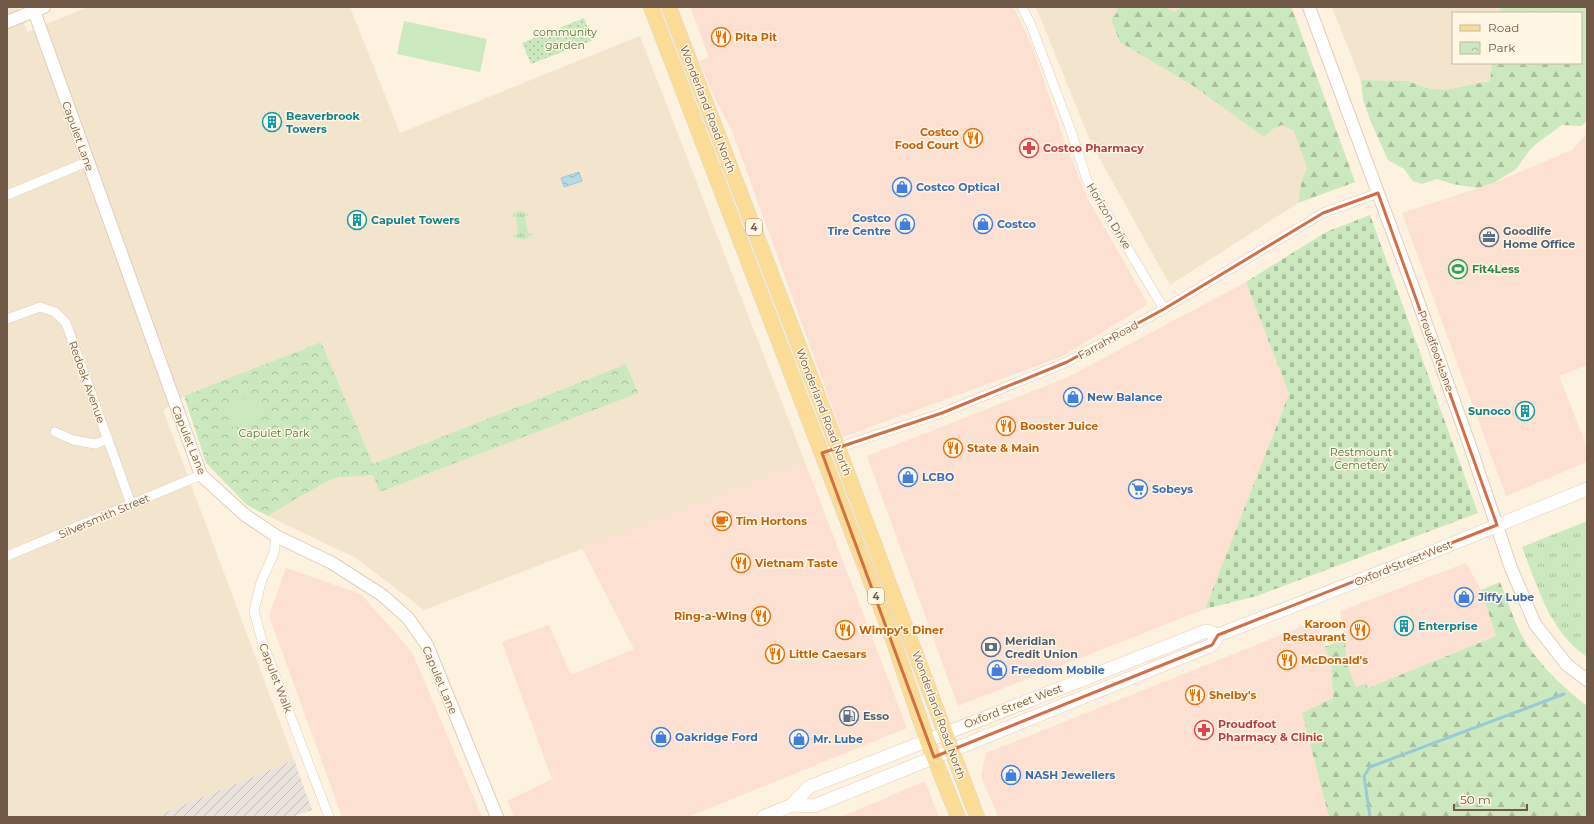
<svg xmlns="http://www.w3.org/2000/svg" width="1594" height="824" font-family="Montserrat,sans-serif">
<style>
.residential{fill:#f3e4cd}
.commercial{fill:#fce1d2}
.industrial{fill:url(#industrial-furrows)}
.grass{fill:url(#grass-tufts)}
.forest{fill:url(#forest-firs)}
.cemetery{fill:url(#cemetery-stones)}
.park{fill:url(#park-crowns)}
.garden{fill:url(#garden-dots)}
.pitch{fill:#cce8be}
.water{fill:url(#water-waves);stroke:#9ac9d6}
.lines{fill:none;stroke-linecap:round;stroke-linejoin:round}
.stream{stroke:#9ac9d6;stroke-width:3}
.minor-casing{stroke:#dfcebb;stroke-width:10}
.tertiary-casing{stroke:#dfcebb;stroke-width:14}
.secondary-casing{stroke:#e4d0b9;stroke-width:14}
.primary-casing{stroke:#ddd7d3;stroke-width:16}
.minor{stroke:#fff;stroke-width:9}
.tertiary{stroke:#fff;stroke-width:12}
.secondary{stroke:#fff;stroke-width:13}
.primary{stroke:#fbdc97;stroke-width:15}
.marked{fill:none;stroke:#d46e44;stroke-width:3;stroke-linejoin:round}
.labels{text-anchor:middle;stroke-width:3;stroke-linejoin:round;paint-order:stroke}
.shield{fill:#fff6e4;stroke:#9c8876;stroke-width:1}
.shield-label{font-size:10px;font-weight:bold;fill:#715947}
.park-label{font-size:11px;fill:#507c42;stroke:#fff6e4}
.food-label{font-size:11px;font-weight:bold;fill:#c56008;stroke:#fff6e4;text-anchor:start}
.street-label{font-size:11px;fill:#715947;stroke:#fff6e4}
.culture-label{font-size:11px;font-weight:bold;fill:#0d838f;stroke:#fff6e4;text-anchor:start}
.health-label{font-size:11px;font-weight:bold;fill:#be3a42;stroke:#fff6e4;text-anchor:start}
.shop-label{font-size:11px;font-weight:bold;fill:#366cbe;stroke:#fff6e4;text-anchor:start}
.service-label{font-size:11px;font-weight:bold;fill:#4e5e75;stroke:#fff6e4;text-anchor:start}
.leisure-label{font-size:11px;font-weight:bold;fill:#27864d;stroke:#fff6e4;text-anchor:start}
</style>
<defs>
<pattern id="industrial-furrows" width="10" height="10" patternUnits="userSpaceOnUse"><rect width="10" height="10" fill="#eae3db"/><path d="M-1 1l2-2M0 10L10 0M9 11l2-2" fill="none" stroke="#c2bbb3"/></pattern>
<pattern id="grass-tufts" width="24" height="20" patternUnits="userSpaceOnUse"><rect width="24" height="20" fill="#cce8be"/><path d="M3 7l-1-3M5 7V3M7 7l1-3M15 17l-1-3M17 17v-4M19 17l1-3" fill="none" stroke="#aabf9c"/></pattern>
<pattern id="forest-firs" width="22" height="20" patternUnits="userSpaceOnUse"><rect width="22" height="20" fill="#cce8be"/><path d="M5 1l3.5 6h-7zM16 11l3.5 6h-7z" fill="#aabf9c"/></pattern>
<pattern id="cemetery-stones" width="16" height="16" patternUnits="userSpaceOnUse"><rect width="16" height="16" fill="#cce8be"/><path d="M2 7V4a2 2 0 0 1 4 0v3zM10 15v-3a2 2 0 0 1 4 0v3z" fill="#aabf9c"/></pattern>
<pattern id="park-crowns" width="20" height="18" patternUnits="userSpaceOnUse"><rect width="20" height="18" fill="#cce8be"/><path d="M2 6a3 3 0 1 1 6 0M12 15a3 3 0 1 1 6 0" fill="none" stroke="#aabf9c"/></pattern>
<pattern id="garden-dots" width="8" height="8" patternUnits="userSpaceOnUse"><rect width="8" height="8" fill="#cce8be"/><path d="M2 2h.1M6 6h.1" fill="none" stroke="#aabf9c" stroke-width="1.8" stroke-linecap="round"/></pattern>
<pattern id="water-waves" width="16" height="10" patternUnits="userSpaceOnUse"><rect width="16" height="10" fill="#b4dae4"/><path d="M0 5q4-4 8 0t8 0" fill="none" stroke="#97b4bb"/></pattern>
</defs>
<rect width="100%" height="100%" fill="#fcf2df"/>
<!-- residential -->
<g class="residential">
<path d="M7,7H18L27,32L88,7H350L400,133L640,36L805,462L424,610L356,558L268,516L299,497L334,478L373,475L381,492L626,364L373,464L321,342L184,396L163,410L294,760L154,817H7Z"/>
<path d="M1035,7H1292L1355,182L1298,203L1170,285L1091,143L1038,12Z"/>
<path d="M1332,7H1501L1499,13H1453V63H1492L1490,81L1445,90L1427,88L1408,81L1361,80Z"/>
</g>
<!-- commercial -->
<g class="commercial">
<path d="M690,7H1012L1016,12L1033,48L1063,137L1087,197L1148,304L1061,357L843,437L732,131L716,101L699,61L709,57Z"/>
<path d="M1587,133V365L1559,376L1587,447V462L1506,496L1402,213L1494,183L1572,150Z"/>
<path d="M1246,282L1289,394L1205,609L958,706L867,456L1066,378Z"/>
<path d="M805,462L907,728L688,817H515L507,801L552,779L502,642L549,625L571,675L634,649L582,548Z"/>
<path d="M1466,563L1481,590L1496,636L1368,688H1356L1347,664L1346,644L1340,611Z"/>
<path d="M286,568L361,594L412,652L482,817H342L269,616Z"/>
<path d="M1318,620L1324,647L1331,660L1333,698L1302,713L1329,817H998L981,776L986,753Z"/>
<path d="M925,781L939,817H841L843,816Z"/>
</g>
<!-- industrial -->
<path class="industrial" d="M294,760L312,810L291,817H154Z"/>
<!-- grass -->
<g class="grass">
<path d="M519,211H523L530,216H525L528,233H534C528,240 522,241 513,237L512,235L518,234L516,217H510L511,215Z"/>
<path d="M1587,521V656H1586C1550,632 1537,585 1522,547Z"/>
</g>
<!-- forest -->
<g class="forest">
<path d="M1118,7H1164L1174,12L1183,7H1289L1293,12L1355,182L1298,203L1302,180L1307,168L1294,131L1282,125L1274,128L1264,137L1195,87L1120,42L1111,19L1116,14Z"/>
<path d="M1501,7H1587V122L1581,126L1562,125L1536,144L1529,151L1516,169L1494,183L1478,188L1453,184L1437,179L1422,184L1413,181L1404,169L1388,160L1370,120L1363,99L1361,80L1408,81L1427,88L1445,90L1490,81L1492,63H1581V13H1499Z"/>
<path d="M1500,582C1509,604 1516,629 1530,649C1545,670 1566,690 1587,706V817H1329L1302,713L1333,698L1331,660L1324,647L1345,639L1347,664L1356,687L1366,683L1368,688L1496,636L1481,590Z"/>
</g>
<!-- cemetery -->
<path class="cemetery" d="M1370,215L1478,513L1257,596L1205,609L1289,394L1246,282L1326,232Z"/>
<!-- park -->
<path class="park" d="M321,342L373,464L626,364L638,393L380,492L373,475L334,478L299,497L268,516L247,505L206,463L184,396Z"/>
<!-- garden -->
<path class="garden" d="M584,18L593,40L531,64L522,43Z"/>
<!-- pitch -->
<g class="pitch">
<path d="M404,21L487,39L480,72L397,54Z"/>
<path d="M254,395L263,417L233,428L224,407Z"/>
</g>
<!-- water -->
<path class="water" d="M579,172L582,181L564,187L561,178Z"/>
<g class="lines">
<!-- stream -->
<path class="stream" d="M1370,817L1364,776L1370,767L1564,694"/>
<defs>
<g id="minor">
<path d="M1022,7L1031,25L1071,131L1087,180L1164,309"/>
<path d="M7,195L87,162"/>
<path d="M7,319L40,307L55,312L66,323L131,504"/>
<path d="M55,432L73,440L95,444L108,439"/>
<path d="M822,453L942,413L1067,362L1164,309L1323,213L1378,193"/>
<path d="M276,536L274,553L261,582L254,611L262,641L329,817"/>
<path d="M7,556L201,475"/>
</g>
<g id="tertiary">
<path d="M1309,7L1414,290L1470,446L1511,568L1535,624L1567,665L1587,680"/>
<path d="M34,11L201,475L245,515L276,536L332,563L382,595L408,618L427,645L497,817"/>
<path d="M7,22L44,7"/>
</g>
<g id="secondary">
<path d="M792,805L814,806L1212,645L1218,635L1427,554L1587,489"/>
<path d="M763,817L792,805L809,787L1206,631L1218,635"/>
</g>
<g id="primary">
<path d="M651,7L892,637L927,740L958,817"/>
<path d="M669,7L838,448L977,817"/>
</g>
</defs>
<!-- minor casing -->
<use href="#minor" class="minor-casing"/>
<!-- tertiary casing -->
<use href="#tertiary" class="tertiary-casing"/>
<!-- secondary casing -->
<use href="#secondary" class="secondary-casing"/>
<!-- primary casing -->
<use href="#primary" class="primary-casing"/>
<!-- minor -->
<use href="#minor" class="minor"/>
<!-- tertiary -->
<use href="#tertiary" class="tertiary"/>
<!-- secondary -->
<use href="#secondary" class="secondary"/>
<!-- primary -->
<use href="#primary" class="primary"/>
</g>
<!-- marked area -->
<path class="marked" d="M1378,193L1497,525L1218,635L1212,645L934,757L822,453L942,413L1067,362L1164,309L1323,213Z"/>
<!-- icons -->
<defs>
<symbol id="restaurant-ring" viewBox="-11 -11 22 22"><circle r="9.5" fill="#fff6e4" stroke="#e8710a" stroke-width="1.5"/><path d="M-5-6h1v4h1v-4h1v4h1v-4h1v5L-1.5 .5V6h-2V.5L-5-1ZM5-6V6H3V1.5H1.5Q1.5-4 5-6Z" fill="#e8710a"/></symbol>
<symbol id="building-ring" viewBox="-11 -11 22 22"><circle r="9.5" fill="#fff6e4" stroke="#0f9aa8" stroke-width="1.5"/><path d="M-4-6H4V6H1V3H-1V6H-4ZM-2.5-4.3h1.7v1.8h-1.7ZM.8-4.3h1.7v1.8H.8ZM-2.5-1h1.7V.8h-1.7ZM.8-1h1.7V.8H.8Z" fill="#0f9aa8"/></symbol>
<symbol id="pharmacy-ring" viewBox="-11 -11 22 22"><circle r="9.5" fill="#fff6e4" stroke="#e0444e" stroke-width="1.5"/><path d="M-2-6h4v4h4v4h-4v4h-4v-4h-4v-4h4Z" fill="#e0444e"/></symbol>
<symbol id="shop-ring" viewBox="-11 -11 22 22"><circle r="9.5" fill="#fff6e4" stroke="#3f7fe0" stroke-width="1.5"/><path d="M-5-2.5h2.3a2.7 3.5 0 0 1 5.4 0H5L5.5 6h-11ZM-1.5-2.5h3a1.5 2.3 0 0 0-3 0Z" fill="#3f7fe0"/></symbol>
<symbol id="office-ring" viewBox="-11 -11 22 22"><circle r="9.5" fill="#fff6e4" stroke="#5c6f8a" stroke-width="1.5"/><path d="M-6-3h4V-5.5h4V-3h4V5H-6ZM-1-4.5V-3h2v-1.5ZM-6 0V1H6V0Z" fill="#5c6f8a"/></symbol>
<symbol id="stadium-ring" viewBox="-11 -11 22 22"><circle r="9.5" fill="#fff6e4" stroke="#2e9e5b" stroke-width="1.5"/><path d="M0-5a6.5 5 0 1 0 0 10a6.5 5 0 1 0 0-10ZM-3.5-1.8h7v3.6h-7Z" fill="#2e9e5b"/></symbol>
<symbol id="supermarket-ring" viewBox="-11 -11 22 22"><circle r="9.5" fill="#fff6e4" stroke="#3f7fe0" stroke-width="1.5"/><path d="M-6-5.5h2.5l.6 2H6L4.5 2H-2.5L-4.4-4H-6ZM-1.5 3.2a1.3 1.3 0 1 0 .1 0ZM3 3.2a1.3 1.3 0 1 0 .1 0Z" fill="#3f7fe0"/></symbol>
<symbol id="cafe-ring" viewBox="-11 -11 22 22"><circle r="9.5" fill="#fff6e4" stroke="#e8710a" stroke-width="1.5"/><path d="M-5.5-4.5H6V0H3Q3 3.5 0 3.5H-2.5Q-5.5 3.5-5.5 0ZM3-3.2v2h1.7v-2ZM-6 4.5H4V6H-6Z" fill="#e8710a"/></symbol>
<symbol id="bank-ring" viewBox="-11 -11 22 22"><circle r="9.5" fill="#fff6e4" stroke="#5c6f8a" stroke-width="1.5"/><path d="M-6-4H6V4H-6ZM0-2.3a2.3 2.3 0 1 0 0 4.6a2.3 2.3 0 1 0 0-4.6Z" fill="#5c6f8a"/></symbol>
<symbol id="fuel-ring" viewBox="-11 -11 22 22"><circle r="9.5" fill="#fff6e4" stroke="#5c6f8a" stroke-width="1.5"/><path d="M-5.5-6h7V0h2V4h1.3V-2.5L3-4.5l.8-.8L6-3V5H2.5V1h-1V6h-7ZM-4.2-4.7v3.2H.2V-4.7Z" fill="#5c6f8a"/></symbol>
</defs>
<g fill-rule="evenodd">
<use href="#restaurant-ring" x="710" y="26" width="22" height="22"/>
<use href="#building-ring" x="261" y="111" width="22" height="22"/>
<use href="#restaurant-ring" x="962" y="127" width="22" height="22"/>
<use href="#pharmacy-ring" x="1018" y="137" width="22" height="22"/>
<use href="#shop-ring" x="891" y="176" width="22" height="22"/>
<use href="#building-ring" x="346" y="209" width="22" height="22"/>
<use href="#shop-ring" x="894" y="213" width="22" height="22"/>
<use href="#shop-ring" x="972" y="213" width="22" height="22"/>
<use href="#office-ring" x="1478" y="226" width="22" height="22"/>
<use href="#stadium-ring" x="1447" y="258" width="22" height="22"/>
<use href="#shop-ring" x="1062" y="386" width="22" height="22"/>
<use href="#building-ring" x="1514" y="400" width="22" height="22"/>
<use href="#restaurant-ring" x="995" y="415" width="22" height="22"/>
<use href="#restaurant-ring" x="942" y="437" width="22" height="22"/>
<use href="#shop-ring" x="897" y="466" width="22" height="22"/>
<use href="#supermarket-ring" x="1127" y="478" width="22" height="22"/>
<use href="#cafe-ring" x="711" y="510" width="22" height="22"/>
<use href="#restaurant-ring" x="730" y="552" width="22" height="22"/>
<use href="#shop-ring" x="1453" y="586" width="22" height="22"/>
<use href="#restaurant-ring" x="750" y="605" width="22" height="22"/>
<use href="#building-ring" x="1393" y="615" width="22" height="22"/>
<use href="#restaurant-ring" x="834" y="619" width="22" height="22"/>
<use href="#restaurant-ring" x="1349" y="619" width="22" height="22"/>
<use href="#bank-ring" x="980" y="636" width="22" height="22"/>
<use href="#restaurant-ring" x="764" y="643" width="22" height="22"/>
<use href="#restaurant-ring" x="1276" y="649" width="22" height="22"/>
<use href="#shop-ring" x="986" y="659" width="22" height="22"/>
<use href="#restaurant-ring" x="1184" y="684" width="22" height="22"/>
<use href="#fuel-ring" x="838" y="705" width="22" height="22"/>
<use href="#pharmacy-ring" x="1193" y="719" width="22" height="22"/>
<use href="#shop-ring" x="650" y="726" width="22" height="22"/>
<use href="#shop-ring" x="788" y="728" width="22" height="22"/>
<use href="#shop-ring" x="1000" y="764" width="22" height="22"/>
</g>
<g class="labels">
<!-- shield labels -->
<g class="shield">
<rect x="746" y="219" width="16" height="16" rx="3"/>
<rect x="868" y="588" width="16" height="16" rx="3"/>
</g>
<g class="shield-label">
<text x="754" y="231">4</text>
<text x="876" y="600">4</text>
</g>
<!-- park labels -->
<g class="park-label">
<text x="565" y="36">community<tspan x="565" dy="13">garden</tspan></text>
<text x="274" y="437">Capulet Park</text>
<text x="1361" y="456">Restmount<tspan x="1361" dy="13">Cemetery</tspan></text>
</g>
<!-- food labels -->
<g class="food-label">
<text x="735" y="41">Pita Pit</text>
<text x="959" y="136" text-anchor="end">Costco<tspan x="959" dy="13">Food Court</tspan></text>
<text x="1020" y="430">Booster Juice</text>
<text x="967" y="452">State &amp; Main</text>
<text x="736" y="525">Tim Hortons</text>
<text x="755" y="567">Vietnam Taste</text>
<text x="747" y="620" text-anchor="end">Ring-a-Wing</text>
<text x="1346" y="628" text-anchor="end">Karoon<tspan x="1346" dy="13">Restaurant</tspan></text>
<text x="859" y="634">Wimpy's Diner</text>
<text x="789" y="658">Little Caesars</text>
<text x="1301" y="664">McDonald's</text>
<text x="1209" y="699">Shelby's</text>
</g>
<!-- street labels -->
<g class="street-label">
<text transform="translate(708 109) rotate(69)" y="4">Wonderland Road North</text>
<text transform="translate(78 136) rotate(70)" y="4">Capulet Lane</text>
<text transform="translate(1109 216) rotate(59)" y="4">Horizon Drive</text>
<text transform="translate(1108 340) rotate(-29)" y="4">Farrah Road</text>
<text transform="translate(1436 351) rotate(70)" y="4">Proudfoot Lane</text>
<text transform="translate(87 382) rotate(70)" y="4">Redoak Avenue</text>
<text transform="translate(824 412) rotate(69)" y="4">Wonderland Road North</text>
<text transform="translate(189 440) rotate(68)" y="4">Capulet Lane</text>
<text transform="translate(104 516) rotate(-23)" y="4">Silversmith Street</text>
<text transform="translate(1403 563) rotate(-22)" y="4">Oxford Street West</text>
<text transform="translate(276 678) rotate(69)" y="4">Capulet Walk</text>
<text transform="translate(440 680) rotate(67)" y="4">Capulet Lane</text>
<text transform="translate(1013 706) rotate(-21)" y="4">Oxford Street West</text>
<text transform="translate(939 715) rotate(70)" y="4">Wonderland Road North</text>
</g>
<!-- culture labels -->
<g class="culture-label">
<text x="286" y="120">Beaverbrook<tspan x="286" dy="13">Towers</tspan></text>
<text x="371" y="224">Capulet Towers</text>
<text x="1511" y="415" text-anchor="end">Sunoco</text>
<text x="1418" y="630">Enterprise</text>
</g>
<!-- health labels -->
<g class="health-label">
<text x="1043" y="152">Costco Pharmacy</text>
<text x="1218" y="728">Proudfoot<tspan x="1218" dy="13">Pharmacy &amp; Clinic</tspan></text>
</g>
<!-- shop labels -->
<g class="shop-label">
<text x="916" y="191">Costco Optical</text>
<text x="891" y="222" text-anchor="end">Costco<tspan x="891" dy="13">Tire Centre</tspan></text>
<text x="997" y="228">Costco</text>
<text x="1087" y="401">New Balance</text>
<text x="922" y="481">LCBO</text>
<text x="1152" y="493">Sobeys</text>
<text x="1478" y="601">Jiffy Lube</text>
<text x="1011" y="674">Freedom Mobile</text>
<text x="675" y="741">Oakridge Ford</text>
<text x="813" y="743">Mr. Lube</text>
<text x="1025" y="779">NASH Jewellers</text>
</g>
<!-- service labels -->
<g class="service-label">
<text x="1503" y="235">Goodlife<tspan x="1503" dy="13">Home Office</tspan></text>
<text x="1005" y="645">Meridian<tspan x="1005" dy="13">Credit Union</tspan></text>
<text x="863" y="720">Esso</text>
</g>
<!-- leisure labels -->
<g class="leisure-label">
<text x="1472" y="273">Fit4Less</text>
</g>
</g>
<!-- border -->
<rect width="1594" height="824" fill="none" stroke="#715947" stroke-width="16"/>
<!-- legend -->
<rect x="1452" y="12" width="130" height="52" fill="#fff6e4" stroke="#c6b7a5"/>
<rect x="1460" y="25" width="20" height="6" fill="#fbdc97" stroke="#c6b7a5"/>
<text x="1488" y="32" font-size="12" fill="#715947">Road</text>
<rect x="1460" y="42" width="20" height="12" fill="url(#park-crowns)" stroke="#c6b7a5"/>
<text x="1488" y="52" font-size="12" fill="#715947">Park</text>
<!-- scale -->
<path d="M1454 804v6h73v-6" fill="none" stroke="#715947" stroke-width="2"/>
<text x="1460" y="804" font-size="12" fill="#715947" stroke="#fff6e4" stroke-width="3" paint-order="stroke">50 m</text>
</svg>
